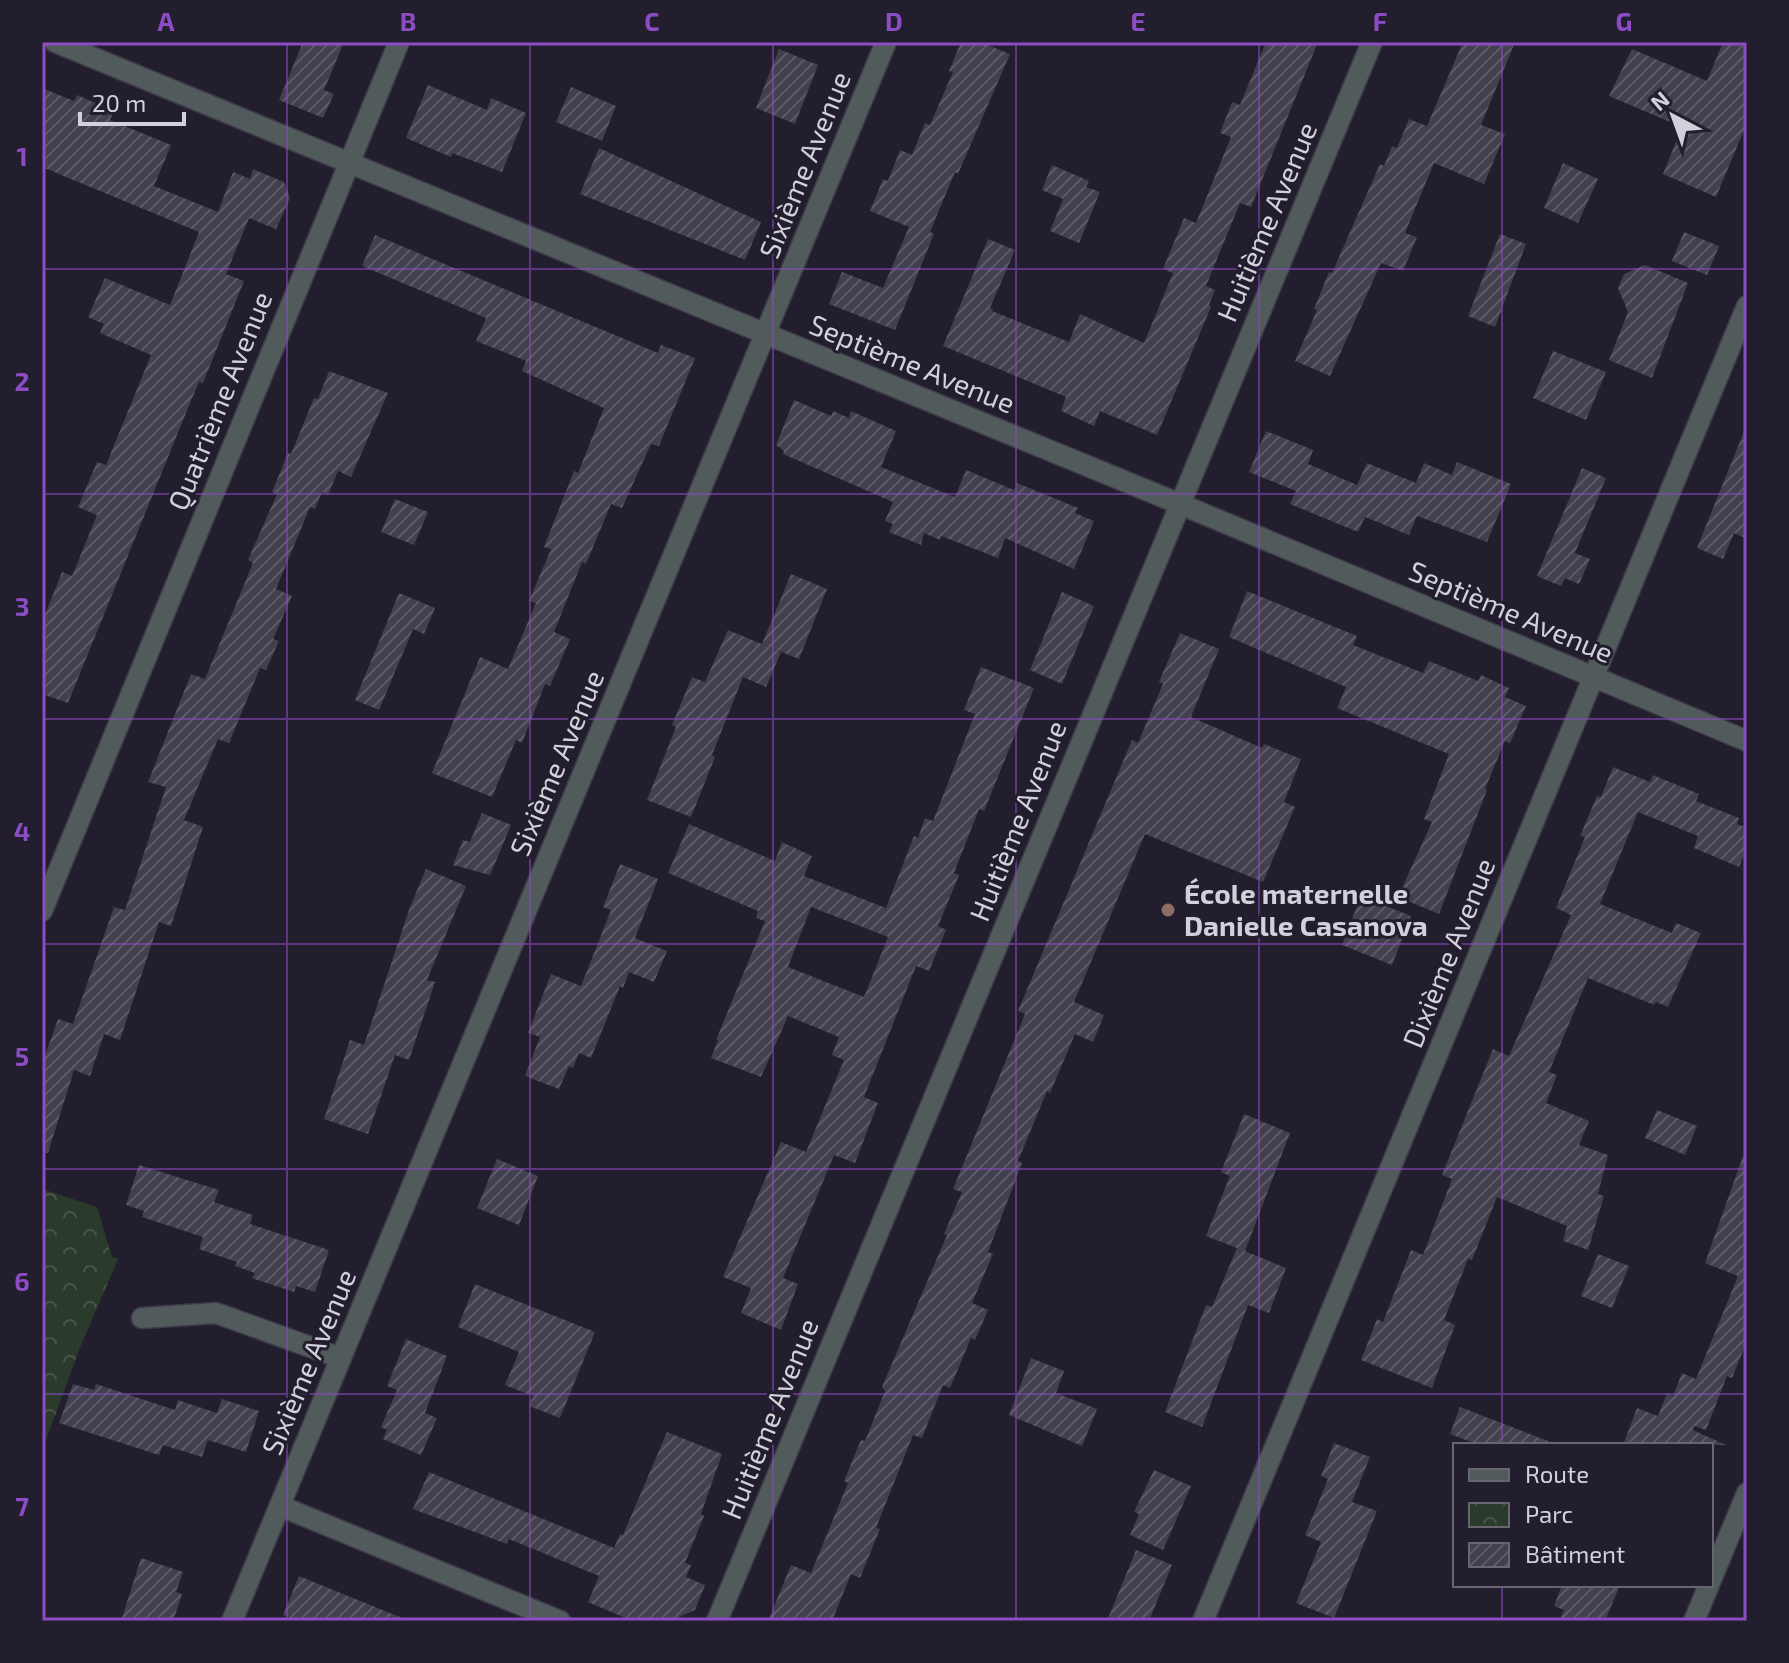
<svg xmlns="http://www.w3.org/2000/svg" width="1789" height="1663" font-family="'Exo 2',sans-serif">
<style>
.park{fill:url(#park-crowns)}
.building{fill:url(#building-hatch);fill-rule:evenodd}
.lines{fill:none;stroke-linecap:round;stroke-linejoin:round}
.street-casing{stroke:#3e3a49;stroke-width:23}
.street{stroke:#515b5c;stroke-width:20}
.grid{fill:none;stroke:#8c4dc4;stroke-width:2;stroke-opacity:0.55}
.education-dot{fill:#8d6e63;stroke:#221e2d;stroke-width:3}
.labels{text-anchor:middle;stroke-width:6;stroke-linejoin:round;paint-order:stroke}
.street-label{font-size:28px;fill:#d2d0da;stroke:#221e2d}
.poi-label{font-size:28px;font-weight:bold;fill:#d2d0da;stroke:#221e2d;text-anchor:start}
.neatline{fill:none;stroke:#8c4dc4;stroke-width:3}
.grid-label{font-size:26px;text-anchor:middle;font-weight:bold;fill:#8c4dc4}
</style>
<defs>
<pattern id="park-crowns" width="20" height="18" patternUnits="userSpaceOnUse" patternTransform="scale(2)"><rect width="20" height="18" fill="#2a3b2c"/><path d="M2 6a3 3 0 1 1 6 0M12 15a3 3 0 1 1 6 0" fill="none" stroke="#48564a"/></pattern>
<pattern id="building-hatch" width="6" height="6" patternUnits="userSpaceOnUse" patternTransform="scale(2)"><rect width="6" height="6" fill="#423f4f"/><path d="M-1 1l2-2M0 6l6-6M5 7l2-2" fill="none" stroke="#5c5a68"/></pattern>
</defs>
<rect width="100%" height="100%" fill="#221e2d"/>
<!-- park -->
<path class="park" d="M42,1189L97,1207L112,1257L118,1259L79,1350L42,1451Z"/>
<!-- building -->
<g class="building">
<path d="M303,42H344L324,90L334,94L323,118L279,100Z"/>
<path d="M961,42H980L1010,54L958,174L955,172L930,232L934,234L895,330L829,304L842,272L883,288L909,227L870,211L883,179L888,181L900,150L912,155L925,123L930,125L953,72L949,71Z"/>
<path d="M1266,42H1318L1251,207L1240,203L1206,286L1215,290L1209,305L1211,307L1157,435L1100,411L1094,426L1061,411L1066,397L943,346L988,239L1015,250L990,308L993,309L992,311L1069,342L1080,314L1144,343L1173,273L1163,269L1184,218L1196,223L1231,137L1220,133L1232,102L1240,105Z"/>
<path d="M1463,42H1515L1481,125L1505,134L1484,184L1434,163L1405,233L1417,237L1403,271L1381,263L1330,376L1295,361L1317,310L1314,309L1329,272L1332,273L1380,164L1384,166L1392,146L1397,148L1409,119L1427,126Z"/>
<path d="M1723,42H1747V123L1716,197L1663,174L1682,127L1609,96L1632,49L1707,81Z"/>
<path d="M779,49L818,65L795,124L756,108Z"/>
<path d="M428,85L487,110L491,98L526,113L502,172L452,153L451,157L406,138Z"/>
<path d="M571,87L616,106L602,141L556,122Z"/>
<path d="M42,88L74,101L77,95L114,111L110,120L171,145L154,186L218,212L233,172L250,179L253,169L284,182L290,198L276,229L249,218L226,274L244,281L234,306L203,383L199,382L188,408L68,703L42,694V622L62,572L72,576L97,515L78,507L97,462L106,465L151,355L100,333L104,324L88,317L105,278L170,305L199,232L42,167Z"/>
<path d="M599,148L761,222L745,260L580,194Z"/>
<path d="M1563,163L1598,179L1578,223L1544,208Z"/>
<path d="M1052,165L1089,181L1086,187L1100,192L1079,243L1050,231L1063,199L1042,190Z"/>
<path d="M1684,232L1719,246L1707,275L1672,261Z"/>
<path d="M1500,234L1526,244L1495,327L1468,316Z"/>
<path d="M375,235L658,353L661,345L695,358L659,446L651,444L622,508L611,504L586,564L582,562L554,632L570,639L550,686L545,684L522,743L516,740L492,797L432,773L480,657L508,669L536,603L529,601L551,549L544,547L574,471L578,473L604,408L522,371L526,361L476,341L486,318L362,266Z"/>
<path d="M1645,265L1688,283L1652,378L1609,360L1628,312L1618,288L1624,274Z"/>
<path d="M1553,351L1606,372L1586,420L1533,398Z"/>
<path d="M329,371L388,393L351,477L338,471L328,495L322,492L315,509L310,507L276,589L292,596L273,639L279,641L266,670L260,668L229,743L218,739L184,820L203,827L171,926L159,922L120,1040L104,1034L90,1076L74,1070L48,1153L42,1152V1064L58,1019L73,1024L114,907L125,910L166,787L148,782L191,674L205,679L253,563L248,560L277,494L272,492L288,453L291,454L314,398L318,399Z"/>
<path d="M794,400L831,416L833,411L849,418L851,411L896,431L881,467L955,497L966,470L1014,490L1017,483L1078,508L1075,513L1094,521L1074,569L1005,538L998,558L941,536L940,540L924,533L921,545L889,532L893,524L885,521L893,502L783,454L784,451L776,445Z"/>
<path d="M1745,429L1747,539L1734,533L1723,559L1697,548Z"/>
<path d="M1266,431L1313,450L1308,464L1357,485L1367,463L1416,483L1424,463L1452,475L1457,462L1511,484L1487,542L1417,516L1409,535L1365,517L1358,532L1290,504L1296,491L1249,472Z"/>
<path d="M1582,468L1606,478L1575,553L1590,559L1579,584L1565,578L1561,586L1537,576Z"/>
<path d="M395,499L428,512L414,545L381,532Z"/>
<path d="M791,574L827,589L799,659L762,644Z"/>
<path d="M1247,591L1357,636L1353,645L1423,673L1429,661L1478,681L1481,675L1509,688L1505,697L1526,706L1510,743L1505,741L1485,789L1487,790L1439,914L1398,897L1432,822L1424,819L1449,754L1337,708L1346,687L1229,637Z"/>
<path d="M1062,592L1094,606L1062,684L1030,670Z"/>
<path d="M399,593L435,608L424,634L413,629L379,710L355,700Z"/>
<path d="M728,630L781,652L766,687L743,677L712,755L715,757L691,817L647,800L676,727L672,725L692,677L705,682Z"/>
<path d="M1180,633L1219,649L1191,717L1262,748L1264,744L1301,759L1284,802L1295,807L1263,882L1145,834L1074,1002L1104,1015L1093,1042L1075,1034L1050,1093L1047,1091L1018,1161L1022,1163L988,1252L993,1254L972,1303L988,1310L975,1340L971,1338L950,1388L943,1385L922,1438L913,1435L876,1528L880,1529L860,1578L851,1574L832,1621H768L791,1565L811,1573L848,1483L844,1481L861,1440L865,1441L885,1391L882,1387L947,1235L944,1234L962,1192L953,1189L1025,1014L1018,1011L1132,740L1138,743L1163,684L1159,682Z"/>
<path d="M981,667L1034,688L984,811L979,809L954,873L959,875L938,926L946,930L929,971L916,966L864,1097L878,1103L855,1163L834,1155L783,1278L798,1284L781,1330L741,1313L751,1288L723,1277L781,1142L806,1152L844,1060L832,1055L839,1037L788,1016L761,1077L711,1058L718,1040H716L765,921L756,918L758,911L668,873L689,824L775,861L782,842L812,856L804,876L886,908L914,836L918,838L925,818L933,821L975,714L964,710ZM811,907L888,937L864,997L788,967Z"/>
<path d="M1613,767L1650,782L1653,775L1699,794L1696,801L1739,818L1737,824L1747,828V848L1739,867L1694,848L1698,836L1638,812L1600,904L1672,933L1676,923L1701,933L1668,1007L1656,1002L1654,1005L1588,978L1549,1072L1557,1075L1546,1103L1589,1121L1579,1145L1608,1155L1598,1194L1604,1196L1588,1250L1563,1241L1567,1226L1497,1197L1472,1260L1468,1259L1444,1320L1455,1325L1432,1388L1361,1360L1377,1319L1383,1322L1411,1250L1423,1255L1452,1179L1442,1175L1493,1049L1509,1056L1571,915L1556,908L1585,837L1580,836L1597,796L1601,797Z"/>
<path d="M482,813L511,825L490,875L453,865L463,840L470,842Z"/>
<path d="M620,864L658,879L635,938L667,951L654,982L629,972L623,988L620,986L591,1058L579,1053L573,1068L569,1066L559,1089L525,1076L540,1037L528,1033L551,974L581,986L611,910L603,907Z"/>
<path d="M426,869L466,886L427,980L435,982L409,1060L395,1055L368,1134L324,1119L350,1040L364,1045L410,907Z"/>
<path d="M1361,896L1411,916L1392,965L1342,945Z"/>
<path d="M1657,1110L1697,1126L1685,1155L1645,1138Z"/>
<path d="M1244,1114L1290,1133L1245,1251L1240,1249L1286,1268L1269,1313L1248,1305L1202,1427L1165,1412L1206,1305L1212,1307L1237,1248L1206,1236L1230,1176L1221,1172Z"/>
<path d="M1743,1156L1747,1157V1341L1732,1378L1727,1376L1706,1430L1694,1426L1693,1430L1726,1445H1623L1637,1408L1658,1416L1667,1393L1673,1396L1682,1373L1696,1379L1738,1276L1705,1263Z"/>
<path d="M497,1159L538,1176L519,1225L477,1208Z"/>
<path d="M139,1165L219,1190L214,1202L253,1215L250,1224L329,1250L315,1292L296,1286L294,1292L252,1278L255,1273L235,1266L237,1262L199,1249L203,1237L142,1217L144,1211L126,1205Z"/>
<path d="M1598,1254L1629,1266L1612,1308L1581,1296Z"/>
<path d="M475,1284L595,1332L560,1418L529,1406L533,1396L505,1385L519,1352L458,1327Z"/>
<path d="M406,1339L447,1356L425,1413L437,1418L421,1455L383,1439L387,1430L381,1427L397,1390L387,1386Z"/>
<path d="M1031,1358L1064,1371L1056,1393L1097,1409L1082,1446L1009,1415Z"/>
<path d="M73,1384L94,1390L96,1384L175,1410L178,1400L217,1413L222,1399L259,1411L246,1452L208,1440L202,1457L163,1445L159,1455L59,1423Z"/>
<path d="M1460,1407L1553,1443V1445H1479L1450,1434Z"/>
<path d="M667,1432L722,1454L701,1514L704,1516L685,1563L691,1565L686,1577L705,1585L695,1610L681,1616L679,1621H632L588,1602L599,1576L509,1539L507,1544L413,1509L429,1472L614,1548L620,1534L623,1535Z"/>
<path d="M1334,1443L1370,1457L1352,1502L1377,1511L1334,1618L1296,1603L1321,1542L1305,1535L1328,1479L1321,1476Z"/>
<path d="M1154,1470L1191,1486L1163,1550L1130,1535L1139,1514L1134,1512Z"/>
<path d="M1136,1550L1172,1565L1149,1621H1107Z"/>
<path d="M141,1558L183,1572L176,1592L182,1594L173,1621H121Z"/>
<path d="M299,1576L407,1620V1621H299L283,1615Z"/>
<path d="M1562,1585H1620L1605,1621H1559L1564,1610L1554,1606Z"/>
</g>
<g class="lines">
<defs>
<g id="street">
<path d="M55,42L1180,504L1747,741"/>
<path d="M42,911L399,42"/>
<path d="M142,1318L216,1313L341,1358"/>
<path d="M280,1506L560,1621"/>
<path d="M1711,1580L1747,1493"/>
<path d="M232,1621L886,42"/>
<path d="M717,1621L1372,42"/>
<path d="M1203,1621L1747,306"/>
<path d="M1694,1621L1709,1585"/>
</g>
</defs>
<!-- street casing -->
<use href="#street" class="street-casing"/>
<!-- street -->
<use href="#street" class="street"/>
</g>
<!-- grid -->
<path class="grid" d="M287,42V1621M530,42V1621M773,42V1621M1016,42V1621M1259,42V1621M1502,42V1445M42,269H1747M42,494H1747M42,719H1747M42,944H1747M42,1169H1747M42,1394H1747M1502,1585V1621"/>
<!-- markers -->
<circle class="education-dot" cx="1168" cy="910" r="8"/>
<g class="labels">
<!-- street labels -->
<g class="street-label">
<text transform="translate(805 165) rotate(-68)" y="10">Sixième Avenue</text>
<text transform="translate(1267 222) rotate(-67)" y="10">Huitième Avenue</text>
<text transform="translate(912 364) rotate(22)" y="10">Septième Avenue</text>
<text transform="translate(220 401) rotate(-68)" y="10">Quatrième Avenue</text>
<text transform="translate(1511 612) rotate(23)" y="10">Septième Avenue</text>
<text transform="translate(557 763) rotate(-67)" y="10">Sixième Avenue</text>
<text transform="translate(1018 821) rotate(-68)" y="10">Huitième Avenue</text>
<text transform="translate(1449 953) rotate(-68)" y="10">Dixième Avenue</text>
<text transform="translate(309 1362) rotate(-67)" y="10">Sixième Avenue</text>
<text transform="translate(770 1419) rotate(-68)" y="10">Huitième Avenue</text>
</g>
<!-- poi labels -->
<g class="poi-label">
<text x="1184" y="904">École maternelle<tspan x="1184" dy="32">Danielle Casanova</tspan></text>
</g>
</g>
<!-- border -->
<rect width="1789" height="1663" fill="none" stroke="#221e2d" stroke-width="88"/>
<!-- legend -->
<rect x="1453" y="1443" width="260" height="144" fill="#221e2d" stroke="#686572" stroke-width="2"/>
<rect x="1469" y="1469" width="40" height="12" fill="#515b5c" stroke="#686572" stroke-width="2"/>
<text x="1525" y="1483" font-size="24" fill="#d2d0da">Route</text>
<rect x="1469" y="1503" width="40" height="24" fill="url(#park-crowns)" stroke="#686572" stroke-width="2"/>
<text x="1525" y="1523" font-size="24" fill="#d2d0da">Parc</text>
<rect x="1469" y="1543" width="40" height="24" fill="url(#building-hatch)" stroke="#686572" stroke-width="2"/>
<text x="1525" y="1563" font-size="24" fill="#d2d0da">Bâtiment</text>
<!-- north arrow -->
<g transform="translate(1673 116) rotate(319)" stroke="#221e2d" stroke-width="6" paint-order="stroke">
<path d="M0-6L14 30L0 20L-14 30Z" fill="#d2d0da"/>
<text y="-12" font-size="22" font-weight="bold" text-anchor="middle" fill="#d2d0da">N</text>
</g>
<!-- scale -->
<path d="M80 112v12h104v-12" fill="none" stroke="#d2d0da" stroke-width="4"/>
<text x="92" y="112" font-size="24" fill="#d2d0da" stroke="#221e2d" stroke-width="6" paint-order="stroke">20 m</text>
<rect x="44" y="44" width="1701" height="1575" class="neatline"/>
<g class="grid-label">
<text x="166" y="31">A</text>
<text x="408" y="31">B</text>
<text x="652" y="31">C</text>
<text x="894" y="31">D</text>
<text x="1138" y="31">E</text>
<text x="1380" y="31">F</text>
<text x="1624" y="31">G</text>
<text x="22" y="166">1</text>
<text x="22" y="391">2</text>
<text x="22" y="616">3</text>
<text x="22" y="841">4</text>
<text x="22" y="1066">5</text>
<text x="22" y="1291">6</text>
<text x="22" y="1516">7</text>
</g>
</svg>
